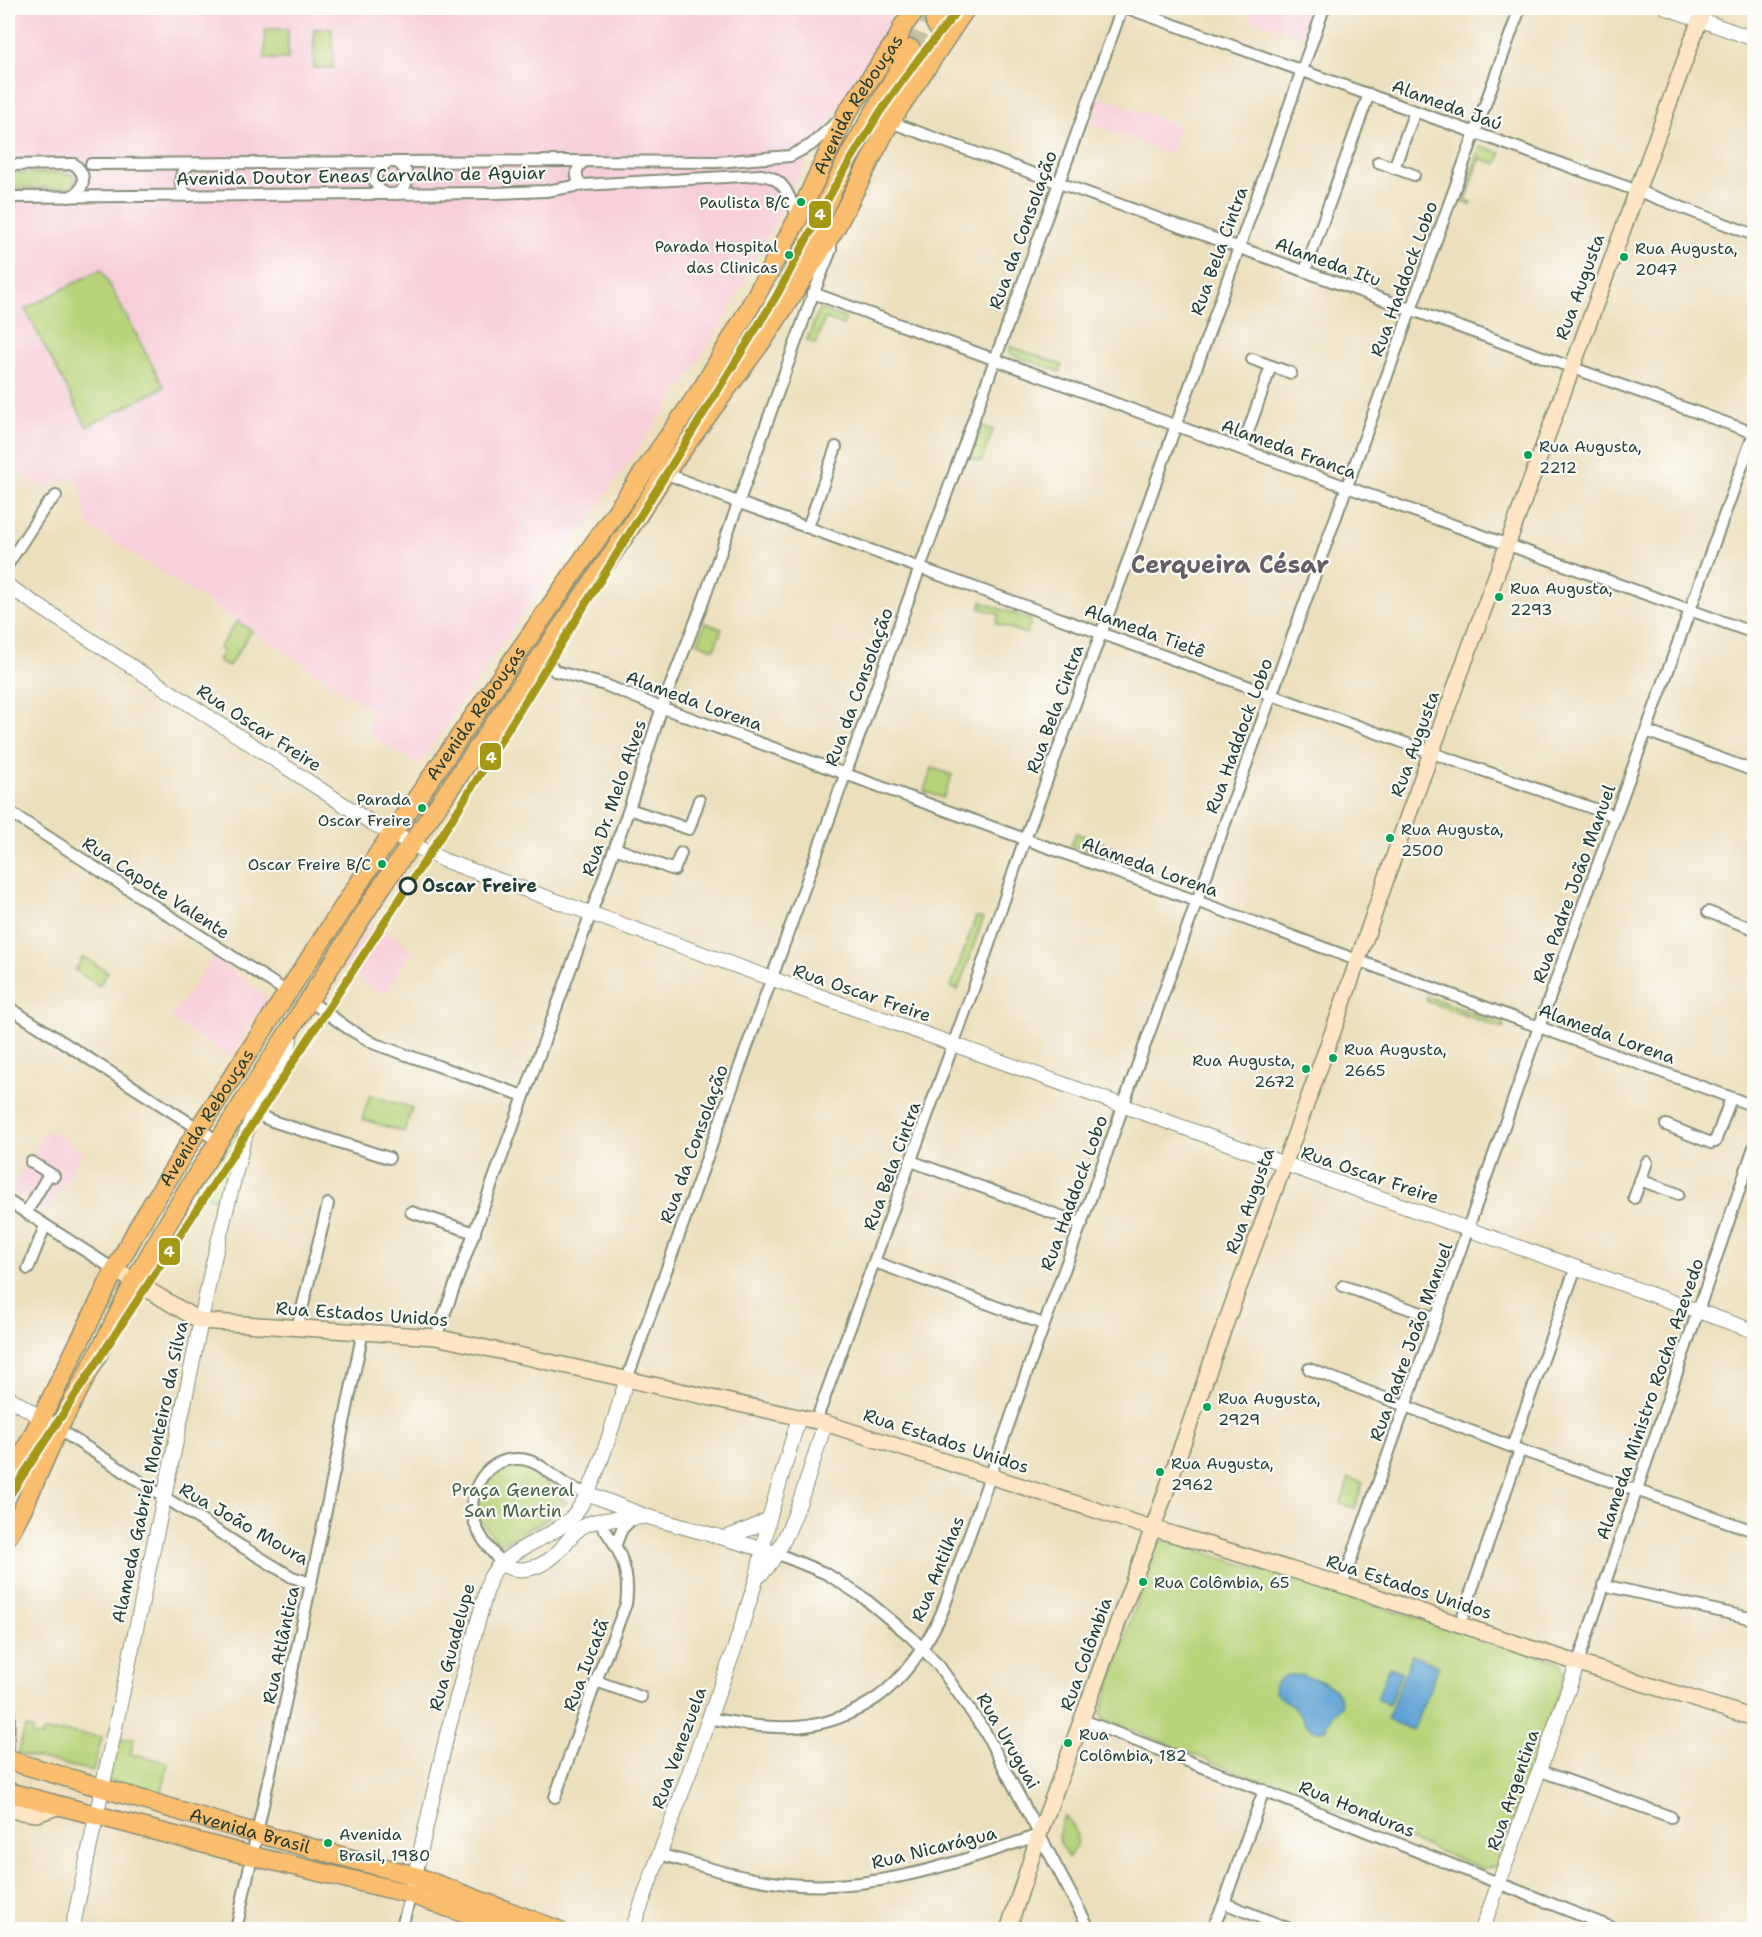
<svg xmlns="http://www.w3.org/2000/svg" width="1762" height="1937" font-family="'Shantell Sans',sans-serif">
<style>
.built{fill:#f6cfd9}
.green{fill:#b7d47a;stroke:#6b8857;stroke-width:1.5}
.water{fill:#5fa3d4;stroke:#3f7084;stroke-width:1.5}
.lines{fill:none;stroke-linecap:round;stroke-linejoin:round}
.primary-tunnel{stroke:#c3bfa2;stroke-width:18;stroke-dasharray:18 9;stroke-linecap:butt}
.minor-casing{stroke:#868e78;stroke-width:14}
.tertiary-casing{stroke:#868e78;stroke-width:16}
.secondary-casing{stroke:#868e78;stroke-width:18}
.primary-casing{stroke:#868e78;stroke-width:21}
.minor{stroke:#fff;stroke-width:10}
.tertiary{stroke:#fff;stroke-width:14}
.secondary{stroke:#fde5c5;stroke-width:15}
.primary{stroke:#fbbe6e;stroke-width:18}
.metro-1-casing{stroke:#fdfcf7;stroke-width:12}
.metro-1{stroke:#a59815;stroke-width:8}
.bus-dot{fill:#00a651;stroke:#fdfcf7;stroke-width:2}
.stop-dot{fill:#fdfcf7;stroke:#1f3d34;stroke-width:3}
.labels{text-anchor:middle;stroke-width:4.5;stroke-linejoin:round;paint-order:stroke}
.bus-label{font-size:16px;fill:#1f3d34;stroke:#fdfcf7;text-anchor:start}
.street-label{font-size:18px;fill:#1f3d34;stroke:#fdfcf7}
.stop-label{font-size:18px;font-weight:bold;fill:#1f3d34;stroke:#fdfcf7;text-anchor:start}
.park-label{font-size:18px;fill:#456346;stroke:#fdfcf7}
.district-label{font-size:24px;font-weight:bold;fill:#635e67;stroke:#fdfcf7}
.line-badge{stroke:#fdfcf7;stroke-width:2}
.badge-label{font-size:16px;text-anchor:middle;font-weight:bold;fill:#fff}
</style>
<rect width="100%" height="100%" fill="#fdfcf7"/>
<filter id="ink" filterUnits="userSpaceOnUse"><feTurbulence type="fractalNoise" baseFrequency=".0167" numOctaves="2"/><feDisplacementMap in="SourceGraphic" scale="12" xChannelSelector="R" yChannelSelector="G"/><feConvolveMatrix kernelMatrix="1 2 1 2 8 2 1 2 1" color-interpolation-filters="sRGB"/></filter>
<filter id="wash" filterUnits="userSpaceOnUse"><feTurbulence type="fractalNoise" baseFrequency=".008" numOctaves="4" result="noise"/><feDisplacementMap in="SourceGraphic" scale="24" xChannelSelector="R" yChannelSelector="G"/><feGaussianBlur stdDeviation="1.35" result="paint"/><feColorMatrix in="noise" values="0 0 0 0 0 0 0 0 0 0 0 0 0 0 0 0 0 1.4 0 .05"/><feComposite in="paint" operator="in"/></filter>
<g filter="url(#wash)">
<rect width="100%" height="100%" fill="#ecdfbd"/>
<!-- built -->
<g class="built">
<path d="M8,8H898L897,19L891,28L809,153L797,180L722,323L694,368L418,765L365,730L377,714L295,658L88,525L80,482L77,479H72L43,489L8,466Z"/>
<path d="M1254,8H1313L1303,37L1250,18Z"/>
<path d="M1101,97L1180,126L1170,153L1091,124Z"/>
<path d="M371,922L412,950L384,995L343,967Z"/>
<path d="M213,957L266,996L267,1001L230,1058L171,1019Z"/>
<path d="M48,1129L83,1152L47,1213L11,1190Z"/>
</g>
<!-- green -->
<g class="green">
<rect x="265" y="29" width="23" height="30"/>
<path d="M314,29H332L333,68H314Z"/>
<path d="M1481,146L1501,153L1497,164L1480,158L1466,200L1472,202L1471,205L1461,202Z"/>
<path d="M8,173H68L74,176L76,180L70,188H8Z"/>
<path d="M101,269L164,387L87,427L25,309Z"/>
<path d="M819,309L845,318L843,325L825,318L816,344L807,340Z"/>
<path d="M1010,346L1062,365L1060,372L1010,354Z"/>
<path d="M981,426L993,430L981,462L970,458Z"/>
<path d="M982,602L1031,620L1026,634L996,623L999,614L980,608Z"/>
<path d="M237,621L252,631L228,667L218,660L223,651L219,648Z"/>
<path d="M705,623L722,629L714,649L698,643Z"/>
<path d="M932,768L952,775L943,798L924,791Z"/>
<path d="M1076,833L1116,848L1112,859L1071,845Z"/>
<path d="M976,917L983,919L958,990L951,987Z"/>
<path d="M83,957L108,972L99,986L75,970Z"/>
<path d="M1427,996L1504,1025L1503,1029L1426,1001Z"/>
<path d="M370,1095L412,1108L404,1132L362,1119Z"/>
<path d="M246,1115L218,1201L192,1188Z"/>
<path d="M516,1466C548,1468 544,1489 567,1502L546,1520L500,1544C493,1536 484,1527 479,1517C470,1492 492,1467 516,1466Z"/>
<path d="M1349,1478L1363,1483L1355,1508L1341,1504Z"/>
<path d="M1164,1540L1560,1662L1566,1673L1496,1866L1484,1869L1103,1719L1101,1712L1156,1543Z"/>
<path d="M26,1727L33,1730L32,1736L42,1737L43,1732H68L102,1737L93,1771L17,1754Z"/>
<path d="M134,1738L130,1754L168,1762L162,1792L107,1780L117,1740Z"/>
<path d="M1064,1816C1079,1827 1081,1844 1068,1858C1057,1840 1057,1835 1064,1816Z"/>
</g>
<!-- water -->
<g class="water">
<path d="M1412,1655L1439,1666L1413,1730L1387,1720Z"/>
<path d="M1389,1667L1402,1672L1389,1705L1377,1699Z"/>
<path d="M1288,1675C1306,1674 1342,1683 1341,1706L1331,1716L1326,1729C1321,1731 1316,1732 1312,1729C1303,1725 1300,1713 1294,1706C1289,1702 1282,1700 1278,1696C1269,1686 1279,1678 1288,1675Z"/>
</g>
</g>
<g filter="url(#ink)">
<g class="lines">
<!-- primary-tunnel -->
<path class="primary-tunnel" d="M911,49L930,8"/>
<defs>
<g id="minor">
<path d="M1127,8L1649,195L1754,235"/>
<path d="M890,122L1754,433"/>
<path d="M1378,162L1414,175"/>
<path d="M91,164L565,161L717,162L790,156L811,145L839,120"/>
<path d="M8,165L74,164C88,175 85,191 69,197"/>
<path d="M1394,168L1415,111"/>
<path d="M582,185C574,177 575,167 585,161"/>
<path d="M386,194L379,189L375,182L377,173L386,163"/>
<path d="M396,194C411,185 411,173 398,163"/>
<path d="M188,196C178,186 178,174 189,165"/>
<path d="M8,197L497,193L546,191L582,185L761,175C786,178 789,197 798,218"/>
<path d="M1305,271L1369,94"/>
<path d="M813,293L1188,430L1754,633"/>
<path d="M1252,359L1291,373"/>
<path d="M1242,449L1271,366"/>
<path d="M665,473L737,502L1441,756L1615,816"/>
<path d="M808,527L836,447"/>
<path d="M8,564L45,507L56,496"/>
<path d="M545,651L547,660L555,671L605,685L652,704L1210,906L1754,1106"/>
<path d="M1646,731L1754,771"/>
<path d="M629,809L689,829L699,800"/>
<path d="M8,811L287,992"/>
<path d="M615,848L674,870L681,853"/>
<path d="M1708,912L1754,929"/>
<path d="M307,999L349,1029L375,1044L524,1096"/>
<path d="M8,1007L218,1141"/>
<path d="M254,1113L272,1121L389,1158"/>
<path d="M1666,1125L1711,1143L1715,1142L1731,1098"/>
<path d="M911,1161L1082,1224"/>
<path d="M31,1162L54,1176"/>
<path d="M1640,1180L1678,1194"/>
<path d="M1634,1198L1647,1162"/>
<path d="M8,1201L115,1270"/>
<path d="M411,1212L475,1233"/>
<path d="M26,1213L49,1174"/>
<path d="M875,1262L1043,1324"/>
<path d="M28,1269L45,1226"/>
<path d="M1343,1286L1436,1318"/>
<path d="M297,1329L328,1204"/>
<path d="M436,1337L629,809L662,707L700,610L809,305L831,250V242"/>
<path d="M1309,1369L1520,1450L1754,1531"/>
<path d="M627,1379L1122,8"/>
<path d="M816,1421L982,965L1021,850L1126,566L1324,8"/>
<path d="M58,1429L236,1543L292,1577L311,1583"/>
<path d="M1512,1447L1576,1267"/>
<path d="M616,1544L622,1529L633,1518"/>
<path d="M776,1553L827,1574L864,1598L910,1636L939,1666L984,1730L1090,1930"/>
<path d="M501,1563C490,1549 477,1535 473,1516C468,1488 488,1458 518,1459C539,1459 552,1477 570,1487C575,1489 581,1491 587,1493"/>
<path d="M1342,1585L1539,1027L1754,433"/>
<path d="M1603,1585L1754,1619"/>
<path d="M1460,1624L1520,1450"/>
<path d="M1578,1662L1754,1147"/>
<path d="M596,1681L641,1697"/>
<path d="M8,1702L9,1709L8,1749"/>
<path d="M708,1718C772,1730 821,1737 878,1697C903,1679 925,1647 939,1619C947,1602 952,1582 959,1564C976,1517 992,1470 1009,1423C1048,1310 1092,1199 1130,1086L1520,8"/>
<path d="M1083,1720L1618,1930"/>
<path d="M1538,1770L1671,1817"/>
<path d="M555,1797L596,1681L626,1604C631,1571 619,1546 598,1521"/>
<path d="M659,1854C699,1865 738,1878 779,1883C868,1895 956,1863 1039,1835"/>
<path d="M1224,1903L1292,1930"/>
<path d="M236,1930L310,1588L363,1331"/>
<path d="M401,1930L411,1894"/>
<path d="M1212,1930L1224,1903L1264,1790"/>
</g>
<g id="tertiary">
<path d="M1667,8L1754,39"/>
<path d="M8,586L372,823L443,860L1271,1159L1754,1331"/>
<path d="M8,1397L49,1423"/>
<path d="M587,1493L645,1516L776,1553"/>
<path d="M725,1538L751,1528L769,1519"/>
<path d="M501,1563C520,1577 546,1566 560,1550C568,1541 574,1530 587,1524C604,1517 624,1520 642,1517"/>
<path d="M759,1576C790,1549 812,1463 825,1423"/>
<path d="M413,1884L447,1734L490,1578C507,1546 551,1541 574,1515C596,1489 616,1413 627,1379"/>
<path d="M72,1930L186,1394L212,1267L244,1139L254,1113L288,1048L290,1040L289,1036"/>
<path d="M632,1930L735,1647L757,1577L769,1519L799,1417"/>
<path d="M1482,1930L1578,1662"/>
</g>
<g id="secondary">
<path d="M115,1270L200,1321L436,1337L825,1423L1139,1524L1339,1584L1527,1647L1754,1718"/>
<path d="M8,1810L37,1814L61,1806"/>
<path d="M1008,1930L1039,1835L1153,1528L1217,1347L1336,1023L1408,816L1704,8"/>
</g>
<g id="primary">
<path d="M936,8C934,16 933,24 940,30L949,31"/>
<path d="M785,289L851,152L911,49"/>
<path id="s1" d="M8,1485L115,1270L140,1224L199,1128L380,851L703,387L745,316L798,218L846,114L898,38L903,26L917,8"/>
<path d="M8,1536L25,1504L58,1429L106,1339L134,1282L186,1192L382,886L626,534L665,473L765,337L836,227L890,122L966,8"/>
<path id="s2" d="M8,1760L241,1829L415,1876L558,1930"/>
<path d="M8,1792L236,1852L411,1894L510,1930"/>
</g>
</defs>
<!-- minor casing -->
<use href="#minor" class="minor-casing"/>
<!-- tertiary casing -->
<use href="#tertiary" class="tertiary-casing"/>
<!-- secondary casing -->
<use href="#secondary" class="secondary-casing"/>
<!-- primary casing -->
<use href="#primary" class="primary-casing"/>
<!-- minor -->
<use href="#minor" class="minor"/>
<!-- tertiary -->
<use href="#tertiary" class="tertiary"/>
<!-- secondary -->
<use href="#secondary" class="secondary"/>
<!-- primary -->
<use href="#primary" class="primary"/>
<defs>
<path id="metro-1" d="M8,1498L456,813L777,295L835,186L880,112L919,58L960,8"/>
</defs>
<!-- metro-1 casing -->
<use href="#metro-1" class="metro-1-casing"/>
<!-- metro-1 -->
<use href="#metro-1" class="metro-1"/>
</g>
</g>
<!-- markers -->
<g class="bus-dot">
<circle cx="801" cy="202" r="5"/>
<circle cx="789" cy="255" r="5"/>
<circle cx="1624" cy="257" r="5"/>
<circle cx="1528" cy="455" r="5"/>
<circle cx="1499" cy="597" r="5"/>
<circle cx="422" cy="808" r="5"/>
<circle cx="1390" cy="838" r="5"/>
<circle cx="382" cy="864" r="5"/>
<circle cx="1333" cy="1058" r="5"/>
<circle cx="1306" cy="1069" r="5"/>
<circle cx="1207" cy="1407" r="5"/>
<circle cx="1160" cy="1472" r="5"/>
<circle cx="1143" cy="1582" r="5"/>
<circle cx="1068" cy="1743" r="5"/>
<circle cx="328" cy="1843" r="5"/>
</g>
<circle class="stop-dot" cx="408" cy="886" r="8"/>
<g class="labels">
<!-- bus labels -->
<g class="bus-label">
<text x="790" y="208" text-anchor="end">Paulista B/C</text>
<text x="778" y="252" text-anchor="end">Parada Hospital<tspan x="778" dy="21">das Clinicas</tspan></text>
<text x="1635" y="254">Rua Augusta,<tspan x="1635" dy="21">2047</tspan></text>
<text x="1539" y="452">Rua Augusta,<tspan x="1539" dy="21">2212</tspan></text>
<text x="1510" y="594">Rua Augusta,<tspan x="1510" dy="21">2293</tspan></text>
<text x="411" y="805" text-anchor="end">Parada<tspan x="411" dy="21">Oscar Freire</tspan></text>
<text x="1401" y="835">Rua Augusta,<tspan x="1401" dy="21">2500</tspan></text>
<text x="371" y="870" text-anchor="end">Oscar Freire B/C</text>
<text x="1344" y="1055">Rua Augusta,<tspan x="1344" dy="21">2665</tspan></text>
<text x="1295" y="1066" text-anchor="end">Rua Augusta,<tspan x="1295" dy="21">2672</tspan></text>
<text x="1218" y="1404">Rua Augusta,<tspan x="1218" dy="21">2929</tspan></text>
<text x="1171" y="1469">Rua Augusta,<tspan x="1171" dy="21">2962</tspan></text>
<text x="1154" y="1588">Rua Colômbia, 65</text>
<text x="1079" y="1740">Rua<tspan x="1079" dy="21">Colômbia, 182</tspan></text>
<text x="339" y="1840">Avenida<tspan x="339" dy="21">Brasil, 1980</tspan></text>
</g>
<!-- street labels -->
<g class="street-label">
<text dy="6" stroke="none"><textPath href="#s1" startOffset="1624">Avenida Rebouças</textPath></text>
<text transform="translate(1447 105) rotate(20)" y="6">Alameda Jaú</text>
<text transform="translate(361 176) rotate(-1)" y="6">Avenida Doutor Eneas Carvalho de Aguiar</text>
<text transform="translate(1023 230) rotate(-70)" y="6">Rua da Consolação</text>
<text transform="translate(1219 251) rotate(-70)" y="6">Rua Bela Cintra</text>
<text transform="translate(1328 262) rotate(20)" y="6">Alameda Itu</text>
<text transform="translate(1404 279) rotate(-70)" y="6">Rua Haddock Lobo</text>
<text transform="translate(1580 287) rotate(-70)" y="6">Rua Augusta</text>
<text transform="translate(1289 449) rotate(20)" y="6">Alameda Franca</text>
<text transform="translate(1145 631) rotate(20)" y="6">Alameda Tietê</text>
<text transform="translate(859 687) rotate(-70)" y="6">Rua da Consolação</text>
<text transform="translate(694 701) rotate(20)" y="6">Alameda Lorena</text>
<text transform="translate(1055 709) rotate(-70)" y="6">Rua Bela Cintra</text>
<text dy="6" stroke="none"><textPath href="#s1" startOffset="904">Avenida Rebouças</textPath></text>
<text transform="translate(259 728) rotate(33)" y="6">Rua Oscar Freire</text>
<text transform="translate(1239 736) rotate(-70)" y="6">Rua Haddock Lobo</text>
<text transform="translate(1415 744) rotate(-70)" y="6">Rua Augusta</text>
<text transform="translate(614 798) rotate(-71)" y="6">Rua Dr. Melo Alves</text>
<text transform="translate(1150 867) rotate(20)" y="6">Alameda Lorena</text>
<text transform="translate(1574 884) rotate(-70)" y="6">Rua Padre João Manuel</text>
<text transform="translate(156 888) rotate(33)" y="6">Rua Capote Valente</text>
<text transform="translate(862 993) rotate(19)" y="6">Rua Oscar Freire</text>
<text transform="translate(1607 1034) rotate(20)" y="6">Alameda Lorena</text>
<text dy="6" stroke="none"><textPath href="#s1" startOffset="418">Avenida Rebouças</textPath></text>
<text transform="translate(694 1144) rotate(-70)" y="6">Rua da Consolação</text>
<text transform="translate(892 1166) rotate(-70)" y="6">Rua Bela Cintra</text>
<text transform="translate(1370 1175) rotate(19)" y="6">Rua Oscar Freire</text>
<text transform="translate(1074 1193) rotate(-70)" y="6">Rua Haddock Lobo</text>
<text transform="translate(1250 1201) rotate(-70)" y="6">Rua Augusta</text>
<text transform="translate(362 1314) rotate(4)" y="6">Rua Estados Unidos</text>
<text transform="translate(1411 1342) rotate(-70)" y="6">Rua Padre João Manuel</text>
<text transform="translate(1650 1399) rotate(-71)" y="6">Alameda Ministro Rocha Azevedo</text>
<text transform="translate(946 1441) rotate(18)" y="6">Rua Estados Unidos</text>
<text transform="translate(150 1472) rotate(-78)" y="6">Alameda Gabriel Monteiro da Silva</text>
<text transform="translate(244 1524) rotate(30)" y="6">Rua João Moura</text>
<text transform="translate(938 1569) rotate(-68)" y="6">Rua Antilhas</text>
<text transform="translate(1409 1587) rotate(18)" y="6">Rua Estados Unidos</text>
<text transform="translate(281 1645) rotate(-78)" y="6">Rua Atlântica</text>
<text transform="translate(452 1647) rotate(-75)" y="6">Rua Guadelupe</text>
<text transform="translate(1086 1654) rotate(-70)" y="6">Rua Colômbia</text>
<text transform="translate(586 1665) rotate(-69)" y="6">Rua Iucatã</text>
<text transform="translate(1008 1741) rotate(60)" y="6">Rua Uruguai</text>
<text transform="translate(679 1748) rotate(-70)" y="6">Rua Venezuela</text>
<text transform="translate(1513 1790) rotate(-71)" y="6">Rua Argentina</text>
<text transform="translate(1357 1809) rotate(22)" y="6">Rua Honduras</text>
<text dy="6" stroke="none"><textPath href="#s2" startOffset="252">Avenida Brasil</textPath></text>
<text transform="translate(934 1848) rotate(-14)" y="6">Rua Nicarágua</text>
</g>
<!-- stop labels -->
<g class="stop-label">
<text x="422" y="892">Oscar Freire</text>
</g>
<!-- park labels -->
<g class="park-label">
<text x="513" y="1496">Praça General<tspan x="513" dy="21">San Martin</tspan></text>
</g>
<!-- district labels -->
<g class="district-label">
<text x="1230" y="573">Cerqueira César</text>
</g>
</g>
<g class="line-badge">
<rect x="808" y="200" width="24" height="29" rx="6" fill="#a59815"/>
<rect x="479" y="742" width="23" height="29" rx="6" fill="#a59815"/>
<rect x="158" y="1237" width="23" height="29" rx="6" fill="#a59815"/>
</g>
<g class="badge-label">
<text x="820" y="220">4</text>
<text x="491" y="763">4</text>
<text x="169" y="1257">4</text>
</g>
<!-- margin -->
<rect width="1762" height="1937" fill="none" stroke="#fdfcf7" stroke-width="30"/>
</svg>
